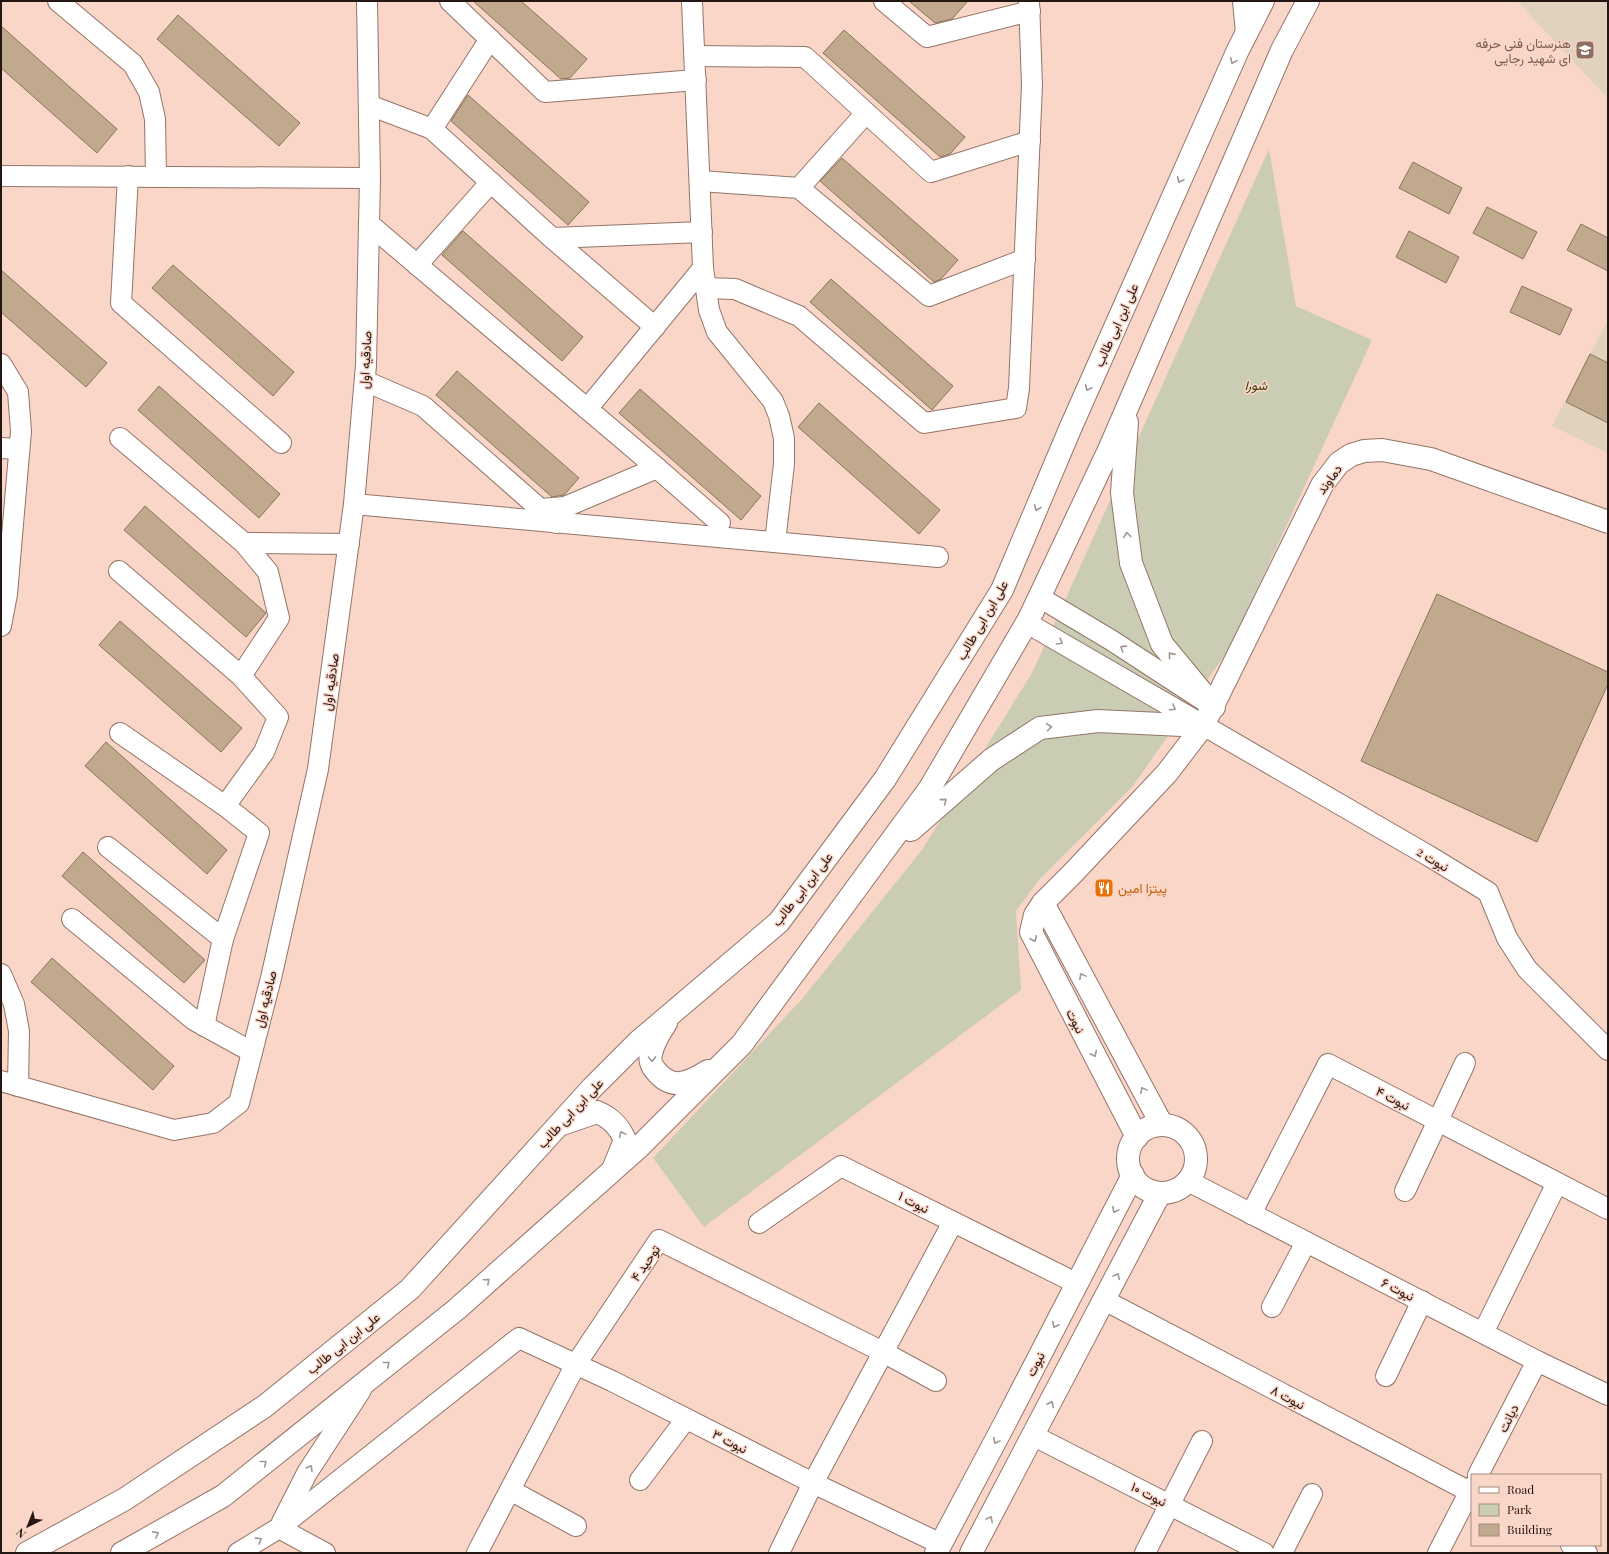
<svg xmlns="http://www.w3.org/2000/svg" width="1609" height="1554" font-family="'Playfair Display',Vazirmatn,serif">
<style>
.education{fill:#e1d2c0}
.green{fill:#cacdb3}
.building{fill:#c0a98c;stroke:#88745a}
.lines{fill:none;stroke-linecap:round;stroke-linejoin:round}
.minor-casing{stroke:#947468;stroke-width:22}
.major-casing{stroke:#947468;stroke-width:24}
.minor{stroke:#fff;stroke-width:20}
.major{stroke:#fff;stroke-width:22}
.oneway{stroke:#9c9795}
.labels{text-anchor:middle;stroke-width:3;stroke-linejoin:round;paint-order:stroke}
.education-label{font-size:13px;fill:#785e54;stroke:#fad6c8;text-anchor:end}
.street-label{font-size:13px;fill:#241713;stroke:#fad6c8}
.park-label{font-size:13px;font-style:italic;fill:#3c3e00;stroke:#fad6c8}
.food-label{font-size:13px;fill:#c56008;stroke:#fad6c8;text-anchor:start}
</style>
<rect width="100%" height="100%" fill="#fad6c8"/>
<!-- education -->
<g class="education">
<path d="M1517,1H1608V99Z"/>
<path d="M1608,320V453L1552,426Z"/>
</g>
<!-- green -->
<path class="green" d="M1269,149L1296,306L1372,340L1231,646L1133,786L1038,881L1016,911L1021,990L704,1227L653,1158L802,999L922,850L1032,673Z"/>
<!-- building -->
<g class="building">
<path d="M473,1H521L587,59L570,78L561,79Z"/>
<path d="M909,1H968L952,19L935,23Z"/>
<path d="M178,15L300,123L279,146L157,39Z"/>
<path d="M1,26L117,129L97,153L1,68Z"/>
<path d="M844,30L965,137L950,154L940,157L823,53Z"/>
<path d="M468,95L589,202L568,225L451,121Z"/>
<path d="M842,158L958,260L941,279L934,282L820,181Z"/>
<path d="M1413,162L1462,188L1449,214L1399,188Z"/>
<path d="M1487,207L1537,232L1523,259L1473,233Z"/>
<path d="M1581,224L1608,238V271L1567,250Z"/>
<path d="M463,231L583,337L562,361L442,255Z"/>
<path d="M1409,231L1459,257L1446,283L1396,257Z"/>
<path d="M173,265L294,372L273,396L152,288Z"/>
<path d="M1,270L107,363L86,387L1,312Z"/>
<path d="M831,279L953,386L932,410L810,302Z"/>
<path d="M1522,286L1572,309L1560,335L1510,312Z"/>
<path d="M1590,354L1608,363V423L1566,402Z"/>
<path d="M457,371L579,478L564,495L552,497L436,395Z"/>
<path d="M159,386L280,494L259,518L138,410Z"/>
<path d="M640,389L761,496L741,520L619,413Z"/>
<path d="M819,403L940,510L919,534L798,427Z"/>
<path d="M145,506L266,613L246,637L124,530Z"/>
<path d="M1437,594L1608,672V684L1537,842L1361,761Z"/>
<path d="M120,621L242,728L221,752L99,645Z"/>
<path d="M106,742L227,850L207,874L85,766Z"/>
<path d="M83,852L205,960L184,983L62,876Z"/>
<path d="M52,958L174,1066L153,1090L31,982Z"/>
</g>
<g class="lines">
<defs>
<g id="minor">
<path d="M58,1L133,64L149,92L155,119L156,177"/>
<path d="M450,1L545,92L696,80"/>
<path d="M692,1L703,268L709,310L717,332L773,401L779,416L784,438V464L775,542"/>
<path d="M884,1L927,37L1030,11"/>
<path d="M1243,1L1246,33"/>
<path d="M695,56L805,57L931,172L1030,141"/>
<path d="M369,105L432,129L552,238L655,327"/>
<path d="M432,129L490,39"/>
<path d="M1,176L370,178"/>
<path d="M128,176L121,303L281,443"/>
<path d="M700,181L799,188L929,296L1025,259"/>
<path d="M799,188L866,113"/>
<path d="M369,224L657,468"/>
<path d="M552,238L702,232"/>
<path d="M417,265L491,182"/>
<path d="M706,288L735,289L799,316L924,423L1016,408L1019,388L1032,85L1029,1"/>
<path d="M1,364L18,392L21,431L7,594L1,626"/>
<path d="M365,381L423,406L556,523"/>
<path d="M587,409L703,268"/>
<path d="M120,438L244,543L349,544"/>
<path d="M1,448L19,449"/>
<path d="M354,504L938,557"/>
<path d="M541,509L565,507L657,468L720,523"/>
<path d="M119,571L241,676L278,717L264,752L225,806"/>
<path d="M1039,597L1111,640L1206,702"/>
<path d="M1027,623L1429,856L1488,892L1507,938L1527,969L1608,1050"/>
<path d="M241,676L279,618L268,572L244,543"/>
<path d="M108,847L223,939L259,833L225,806L120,733"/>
<path d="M72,919L194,1020L252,1052"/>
<path d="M1,974L14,1004L19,1031L18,1086"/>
<path d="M204,1026L223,939"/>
<path d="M1,1081L174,1130L213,1123L239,1103L271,978L318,769L354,504L366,365L370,178L367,1"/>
<path d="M1188,1181L1537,1361L1608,1395"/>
<path d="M1405,1191L1465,1063"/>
<path d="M1251,1214L1328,1064L1608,1209"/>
<path d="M759,1223L841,1166L1076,1283"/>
<path d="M1104,1300L1472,1493"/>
<path d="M1272,1307L1306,1242"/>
<path d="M1483,1333L1557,1183"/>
<path d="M1386,1376L1422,1301"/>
<path d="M1034,1436L1264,1553"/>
<path d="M1478,1475L1537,1361"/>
<path d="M640,1480L686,1419"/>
<path d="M510,1490L576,1526"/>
<path d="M282,1522L307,1473L361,1390"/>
<path d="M279,1528L325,1553"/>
<path d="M1571,1545L1587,1553"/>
<path d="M238,1553L279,1528L519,1338L612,1381L813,1483L941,1544"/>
<path d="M477,1553L576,1364L659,1240L883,1352L936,1381"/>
<path d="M779,1553L813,1483L953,1222"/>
<path d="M1145,1553L1202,1441"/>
<path d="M1282,1553L1312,1494"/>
<path d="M1438,1553L1472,1487"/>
</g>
<g id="major">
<path d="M1127,422L1122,493L1131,563L1162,644L1214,707"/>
<path d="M911,830L991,760L1040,728L1098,721L1203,726"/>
<path d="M1043,903L1162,1125"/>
<path d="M666,1023C660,1032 653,1043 651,1054C649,1060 652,1067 656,1071C672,1091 689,1083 708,1071"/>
<path d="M562,1124L597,1112C611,1118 619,1126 625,1140L614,1167"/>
<circle cx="1162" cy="1159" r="34"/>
<path d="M1137,1137L1031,932L1035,915L1043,903L1073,873L1167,773L1203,726L1322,485L1339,463L1351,455L1364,451L1382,450L1431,459L1608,522"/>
<path d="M27,1553L125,1499L265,1406L410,1289L592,1088L638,1042L779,922L885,779L1002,590L1070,429L1238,50L1263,1"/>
<path d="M122,1553L223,1496L457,1309L639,1147L742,1044L930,788L1029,619L1108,452L1282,50L1308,1"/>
<path d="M936,1553L1006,1421L1133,1175"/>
<path d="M971,1553L1160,1193"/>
</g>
</defs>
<!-- minor casing -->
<use href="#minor" class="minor-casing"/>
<!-- major casing -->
<use href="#major" class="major-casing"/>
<!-- minor -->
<use href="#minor" class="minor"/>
<!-- major -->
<use href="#major" class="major"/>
</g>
<!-- one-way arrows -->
<defs><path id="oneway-chevron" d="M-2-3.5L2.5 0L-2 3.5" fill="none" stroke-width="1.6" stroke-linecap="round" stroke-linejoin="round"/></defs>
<g class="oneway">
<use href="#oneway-chevron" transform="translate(1233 61) rotate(114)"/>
<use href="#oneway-chevron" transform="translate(1180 180) rotate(114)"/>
<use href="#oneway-chevron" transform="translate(1088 388) rotate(114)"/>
<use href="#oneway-chevron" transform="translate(1037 508) rotate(113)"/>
<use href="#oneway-chevron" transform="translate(1127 535) rotate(-97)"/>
<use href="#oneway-chevron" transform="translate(1060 642) rotate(30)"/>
<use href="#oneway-chevron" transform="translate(1123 648) rotate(-147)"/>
<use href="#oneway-chevron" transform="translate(1171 655) rotate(-129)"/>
<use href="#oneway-chevron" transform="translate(1173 708) rotate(30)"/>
<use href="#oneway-chevron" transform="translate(1049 727) rotate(-7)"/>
<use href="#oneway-chevron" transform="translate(944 801) rotate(-41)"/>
<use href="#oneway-chevron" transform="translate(1034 939) rotate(65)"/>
<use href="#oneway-chevron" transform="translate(1082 976) rotate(-118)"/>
<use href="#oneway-chevron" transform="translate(1094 1054) rotate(63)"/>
<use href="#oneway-chevron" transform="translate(652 1059) rotate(89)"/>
<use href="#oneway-chevron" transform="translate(1143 1090) rotate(-118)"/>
<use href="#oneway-chevron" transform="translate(622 1134) rotate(-114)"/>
<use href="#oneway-chevron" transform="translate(1115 1210) rotate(118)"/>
<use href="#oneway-chevron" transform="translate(1117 1276) rotate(-62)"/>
<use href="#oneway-chevron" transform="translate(487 1281) rotate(-42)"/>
<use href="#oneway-chevron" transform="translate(1055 1325) rotate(117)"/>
<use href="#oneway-chevron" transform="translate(387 1364) rotate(-39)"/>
<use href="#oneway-chevron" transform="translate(1051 1404) rotate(-63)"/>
<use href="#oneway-chevron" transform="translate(996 1441) rotate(118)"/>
<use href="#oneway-chevron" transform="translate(264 1463) rotate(-39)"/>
<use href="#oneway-chevron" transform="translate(310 1468) rotate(-59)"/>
<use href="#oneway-chevron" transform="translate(990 1519) rotate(-62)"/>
<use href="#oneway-chevron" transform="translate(156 1534) rotate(-29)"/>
<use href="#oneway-chevron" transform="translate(259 1540) rotate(-32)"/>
</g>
<!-- icons -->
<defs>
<symbol id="school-square" viewBox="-11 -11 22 22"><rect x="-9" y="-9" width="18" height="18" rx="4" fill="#8d6e63" stroke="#fad6c8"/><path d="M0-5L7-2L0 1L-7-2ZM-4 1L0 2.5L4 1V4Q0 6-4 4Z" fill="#fff"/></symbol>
<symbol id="restaurant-square" viewBox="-11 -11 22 22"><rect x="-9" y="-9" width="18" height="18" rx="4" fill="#e8710a" stroke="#fad6c8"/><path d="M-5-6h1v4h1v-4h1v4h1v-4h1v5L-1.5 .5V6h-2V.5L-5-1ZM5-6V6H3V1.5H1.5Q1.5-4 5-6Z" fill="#fff"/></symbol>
</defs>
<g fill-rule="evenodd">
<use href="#school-square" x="1574" y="39" width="22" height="22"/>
<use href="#restaurant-square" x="1093" y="877" width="22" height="22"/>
</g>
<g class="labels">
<!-- education labels -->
<g class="education-label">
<text x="1571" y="48">هنرستان فنی حرفه<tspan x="1571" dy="15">ای شهید رجایی</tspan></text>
</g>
<!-- street labels -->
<g class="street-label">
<text transform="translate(1116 325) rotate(-66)" y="5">علی ابن ابی طالب</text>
<text transform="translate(365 360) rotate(-87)" y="5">صادقیه اول</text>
<text transform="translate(1329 479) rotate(-54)" y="5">دماوند</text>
<text transform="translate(982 620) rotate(-60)" y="5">علی ابن ابی طالب</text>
<text transform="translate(330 682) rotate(-82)" y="5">صادقیه اول</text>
<text transform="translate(1433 859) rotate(31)" y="5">نبوت 2</text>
<text transform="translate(802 889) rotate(-52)" y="5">علی ابن ابی طالب</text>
<text transform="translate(265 999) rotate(-76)" y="5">صادقیه اول</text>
<text transform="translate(1076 1021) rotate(63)" y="5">نبوت</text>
<text transform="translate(1393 1098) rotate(27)" y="5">نبوت ۴</text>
<text transform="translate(570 1113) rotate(-47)" y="5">علی ابن ابی طالب</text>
<text transform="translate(914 1202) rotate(27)" y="5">نبوت ۱</text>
<text transform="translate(645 1263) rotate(-55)" y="5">توحید ۴</text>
<text transform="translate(1398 1289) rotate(27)" y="5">نبوت ۶</text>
<text transform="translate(343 1343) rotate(-39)" y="5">علی ابن ابی طالب</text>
<text transform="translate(1035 1364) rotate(-63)" y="5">نبوت</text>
<text transform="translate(1288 1397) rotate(28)" y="5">نبوت ۸</text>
<text transform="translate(1508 1418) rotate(-63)" y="5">دیانت</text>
<text transform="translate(730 1441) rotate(27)" y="5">نبوت ۳</text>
<text transform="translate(1149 1494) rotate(27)" y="5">نبوت ۱۰</text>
</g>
<!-- park labels -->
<g class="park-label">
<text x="1256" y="390">شورا</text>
</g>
<!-- food labels -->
<g class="food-label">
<text x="1118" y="893">پیتزا امین</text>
</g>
</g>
<!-- border -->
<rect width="1609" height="1554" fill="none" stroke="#241713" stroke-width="4"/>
<!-- legend -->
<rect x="1471" y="1474" width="130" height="72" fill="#fad6c8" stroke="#a48a80"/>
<rect x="1479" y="1487" width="20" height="6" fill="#ffffff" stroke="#a48a80"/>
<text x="1507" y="1494" font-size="12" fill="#241713">Road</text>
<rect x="1479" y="1504" width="20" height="12" fill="#cacdb3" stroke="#a48a80"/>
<text x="1507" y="1514" font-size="12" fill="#241713">Park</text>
<rect x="1479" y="1524" width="20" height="12" fill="#c0a98c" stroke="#a48a80"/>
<text x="1507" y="1534" font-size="12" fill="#241713">Building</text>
<!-- north arrow -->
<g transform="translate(28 1526) rotate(223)" stroke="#fad6c8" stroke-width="3" paint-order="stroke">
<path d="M0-3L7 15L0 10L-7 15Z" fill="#241713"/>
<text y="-6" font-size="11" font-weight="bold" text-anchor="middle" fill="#241713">N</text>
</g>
</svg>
